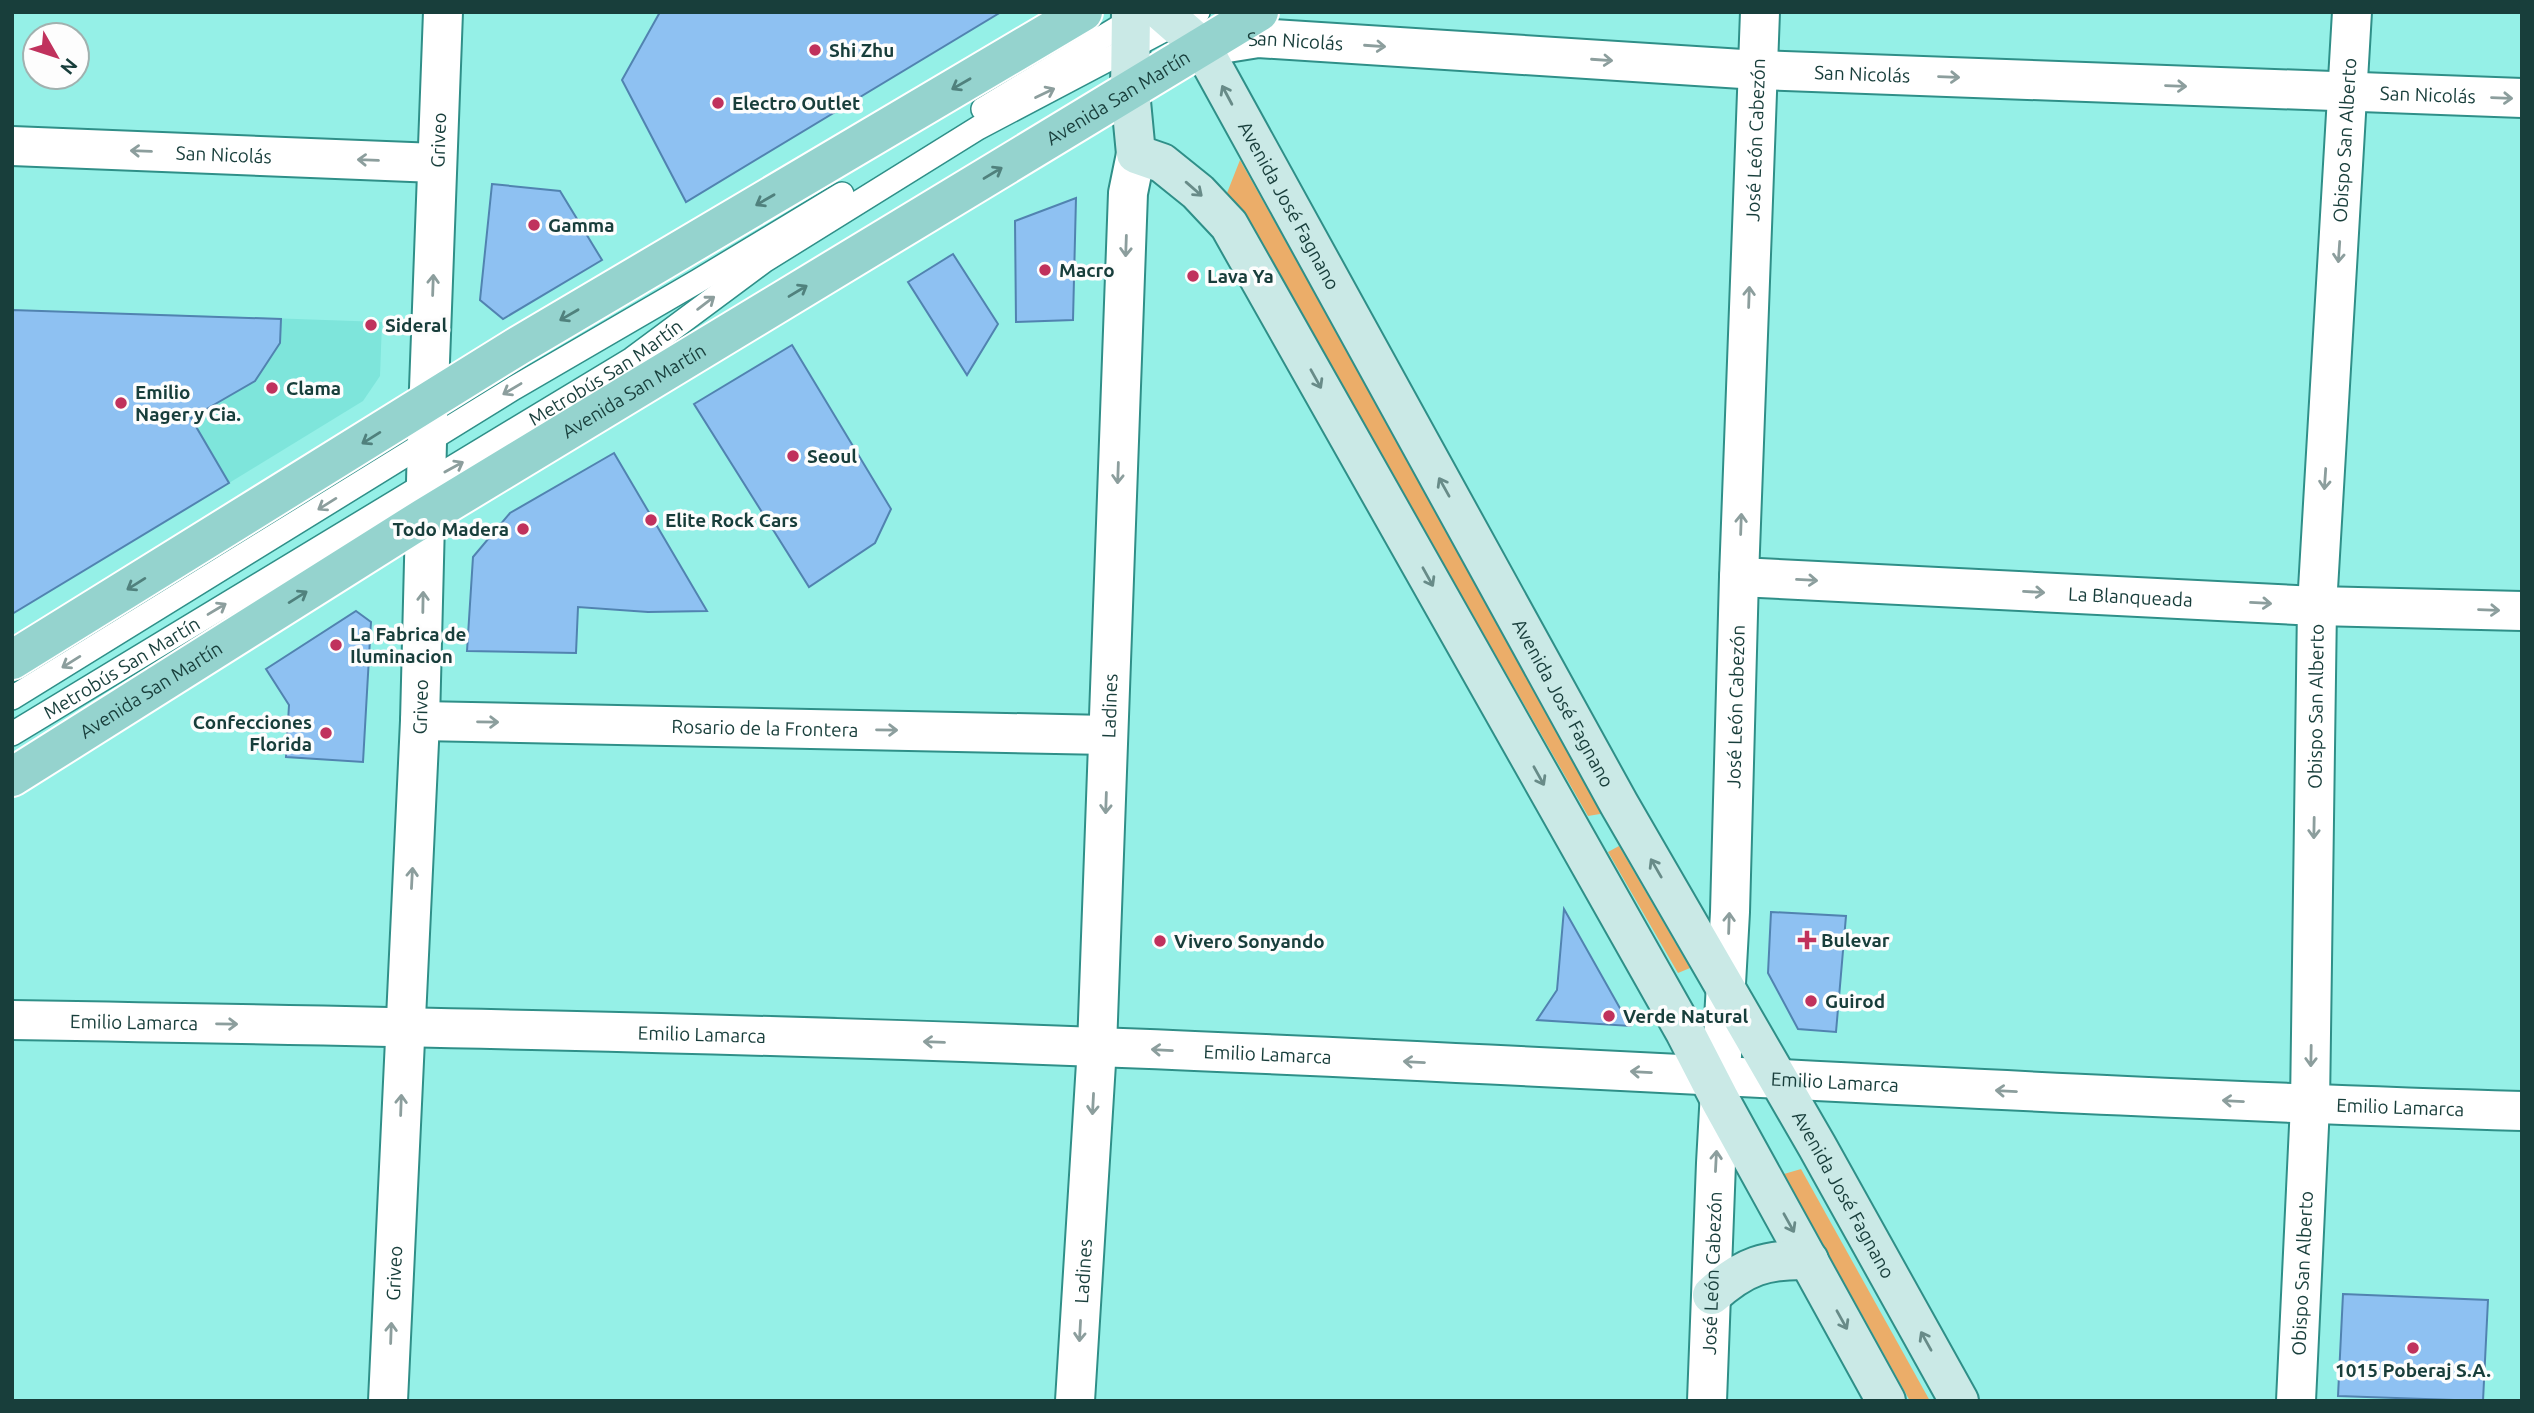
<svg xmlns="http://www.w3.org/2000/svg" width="2534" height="1413" font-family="Ubuntu,sans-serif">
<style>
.built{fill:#7ee5db}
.green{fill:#ebad69}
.building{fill:#8ec1f2;stroke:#5183b0;stroke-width:2}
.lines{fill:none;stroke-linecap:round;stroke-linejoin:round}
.lane-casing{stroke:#2f8f88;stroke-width:26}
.street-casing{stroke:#2f8f88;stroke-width:42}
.secondary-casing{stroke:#2f8f88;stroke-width:42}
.primary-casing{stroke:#fff;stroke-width:42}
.lane{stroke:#fff;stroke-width:23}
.street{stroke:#fff;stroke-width:38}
.secondary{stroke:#cae9e6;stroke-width:38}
.primary{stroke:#95d3ce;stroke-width:38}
.oneway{stroke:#8c9e9d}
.oneway2{stroke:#50817d}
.oneway3{stroke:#688b88}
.poi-dot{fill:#c0325d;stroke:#fdfdfd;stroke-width:2.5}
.labels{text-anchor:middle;stroke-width:7;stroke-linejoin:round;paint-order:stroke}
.street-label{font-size:19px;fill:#183e3b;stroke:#fdfdfd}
.poi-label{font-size:19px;font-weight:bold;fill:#183e3b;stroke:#fdfdfd;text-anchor:start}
</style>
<rect width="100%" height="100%" fill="#95f0e7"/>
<!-- built -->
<path class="built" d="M128,313L382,322L380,376L363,401L229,483Z"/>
<!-- green -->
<g class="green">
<path d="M1240,160L1606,813L1588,816L1244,216L1227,193Z"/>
<path d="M1619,846L1690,968L1678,973L1608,852Z"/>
<path d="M1801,1169L1930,1401H1910L1784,1174Z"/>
</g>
<!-- building -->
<g class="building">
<path d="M660,12H1001L686,202L622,80Z"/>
<path d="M492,184L560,191L602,260L503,319L480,300Z"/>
<path d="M1076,198L1073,320L1016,322L1015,221Z"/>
<path d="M953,254L998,324L967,375L908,282Z"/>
<path d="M12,310L281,319L280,343L255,381L191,418L229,483L12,614Z"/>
<path d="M792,345L891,509L875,543L809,587L694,404Z"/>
<path d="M614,453L707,611L648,612L578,607L576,653L467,651L473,557L510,513Z"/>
<path d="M356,611L371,622L363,762L286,757L289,705L266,669Z"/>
<path d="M1564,909L1630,1026L1537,1020L1557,990Z"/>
<path d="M1771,912L1846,916L1836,1032L1798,1029L1768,973Z"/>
<path d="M2343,1294L2488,1300L2483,1401L2338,1396Z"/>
</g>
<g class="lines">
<defs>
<g id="lane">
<path d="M983,109L1136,17"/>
<path d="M12,698L514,388L698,281L842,194"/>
<path id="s1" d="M12,734L632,359L764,261L978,128L1198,12"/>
</g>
<g id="street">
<path id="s2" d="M1202,47L1258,38L1758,70L2522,98"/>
<path id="s3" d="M12,146L436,163"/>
<path id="s4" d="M1739,577L2317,606L2522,611"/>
<path id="s5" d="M420,721L1108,735"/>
<path id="s6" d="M12,1020C374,1026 736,1033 1097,1047C1572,1065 2047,1097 2522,1111"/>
<path id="s7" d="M388,1401L420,721L427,442L443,12"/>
<path id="s8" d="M1075,1401L1097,1047L1128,193L1136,154"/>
<path id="s9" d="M1707,1401L1716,1163L1730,912L1739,577L1760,12"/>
<path id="s10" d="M2296,1401L2310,1105L2317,606L2352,12"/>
</g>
<g id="secondary">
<path d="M1131,12L1130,91L1136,154L1162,163L1198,192L1229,225L1685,1032L1720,1100L1886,1401"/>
<path id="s11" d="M1162,12L1202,47L1619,804L1817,1146L1959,1401"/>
<path d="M1712,1295C1744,1266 1766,1259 1809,1260"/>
</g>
<g id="primary">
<path d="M12,660L518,346L1083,12"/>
<path id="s12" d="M12,777L425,517L1259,12"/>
</g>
</defs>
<!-- lane casing -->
<use href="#lane" class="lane-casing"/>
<!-- street casing -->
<use href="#street" class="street-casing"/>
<!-- secondary casing -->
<use href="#secondary" class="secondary-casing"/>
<!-- primary casing -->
<use href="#primary" class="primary-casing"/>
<!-- lane -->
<use href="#lane" class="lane"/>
<!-- street -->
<use href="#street" class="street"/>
<!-- secondary -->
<use href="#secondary" class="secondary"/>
<!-- primary -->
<use href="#primary" class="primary"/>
</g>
<!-- one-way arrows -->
<defs><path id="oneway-shaft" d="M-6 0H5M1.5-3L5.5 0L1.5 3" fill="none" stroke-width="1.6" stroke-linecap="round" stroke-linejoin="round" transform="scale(1.75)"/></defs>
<g class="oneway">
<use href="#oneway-shaft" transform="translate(1375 46) rotate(4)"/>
<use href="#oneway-shaft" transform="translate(1602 60) rotate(4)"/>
<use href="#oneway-shaft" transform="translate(1949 77) rotate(2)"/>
<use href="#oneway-shaft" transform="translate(2176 86) rotate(2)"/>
<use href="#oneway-shaft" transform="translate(1045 93) rotate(-26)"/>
<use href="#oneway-shaft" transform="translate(2502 98) rotate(2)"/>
<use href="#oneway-shaft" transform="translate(141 151) rotate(-178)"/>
<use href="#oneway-shaft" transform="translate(368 160) rotate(-178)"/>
<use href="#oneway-shaft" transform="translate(1126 246) rotate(92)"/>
<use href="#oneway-shaft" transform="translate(2339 252) rotate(94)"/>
<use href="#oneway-shaft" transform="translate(433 285) rotate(-88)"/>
<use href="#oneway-shaft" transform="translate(1749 297) rotate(-88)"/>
<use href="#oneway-shaft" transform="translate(706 303) rotate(-37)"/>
<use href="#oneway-shaft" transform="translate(512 389) rotate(149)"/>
<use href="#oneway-shaft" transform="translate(454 467) rotate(-29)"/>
<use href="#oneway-shaft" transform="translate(1118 473) rotate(92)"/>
<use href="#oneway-shaft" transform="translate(2325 479) rotate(94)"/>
<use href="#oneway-shaft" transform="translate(327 504) rotate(148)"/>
<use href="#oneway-shaft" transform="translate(1741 524) rotate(-88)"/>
<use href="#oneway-shaft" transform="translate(1807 580) rotate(3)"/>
<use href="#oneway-shaft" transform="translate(2034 592) rotate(3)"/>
<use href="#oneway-shaft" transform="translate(423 602) rotate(-89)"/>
<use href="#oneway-shaft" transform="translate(2261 603) rotate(3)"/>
<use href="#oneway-shaft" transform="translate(217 609) rotate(-31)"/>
<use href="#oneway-shaft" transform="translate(2489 610) rotate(2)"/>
<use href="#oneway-shaft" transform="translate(71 662) rotate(148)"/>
<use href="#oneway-shaft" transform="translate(488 722) rotate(1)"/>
<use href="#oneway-shaft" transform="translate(887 730) rotate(1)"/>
<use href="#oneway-shaft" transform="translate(1106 803) rotate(92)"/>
<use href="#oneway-shaft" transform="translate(2314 828) rotate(91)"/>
<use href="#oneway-shaft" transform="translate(412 878) rotate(-87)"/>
<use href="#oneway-shaft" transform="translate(1729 923) rotate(-88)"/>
<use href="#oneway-shaft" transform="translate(227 1024) rotate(1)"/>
<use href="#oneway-shaft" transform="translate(934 1042) rotate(-178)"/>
<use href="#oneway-shaft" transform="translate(1162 1050) rotate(-177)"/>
<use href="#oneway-shaft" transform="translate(2311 1056) rotate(91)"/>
<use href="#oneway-shaft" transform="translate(1414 1062) rotate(-177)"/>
<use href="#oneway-shaft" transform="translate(1641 1072) rotate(-177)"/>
<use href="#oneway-shaft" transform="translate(2006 1091) rotate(-177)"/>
<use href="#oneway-shaft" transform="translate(2233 1101) rotate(-177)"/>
<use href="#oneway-shaft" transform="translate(1093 1104) rotate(93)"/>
<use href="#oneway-shaft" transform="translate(401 1105) rotate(-88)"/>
<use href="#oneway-shaft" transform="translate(1716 1161) rotate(-87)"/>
<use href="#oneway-shaft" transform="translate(1080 1331) rotate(93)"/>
<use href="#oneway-shaft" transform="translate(391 1333) rotate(-88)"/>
</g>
<g class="oneway2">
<use href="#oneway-shaft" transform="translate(961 84) rotate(150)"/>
<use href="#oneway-shaft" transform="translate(993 173) rotate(-31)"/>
<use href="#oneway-shaft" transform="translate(765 200) rotate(150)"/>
<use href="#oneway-shaft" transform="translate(798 291) rotate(-31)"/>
<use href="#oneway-shaft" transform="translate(569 315) rotate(150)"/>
<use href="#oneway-shaft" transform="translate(371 438) rotate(148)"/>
<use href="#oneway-shaft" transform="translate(136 584) rotate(148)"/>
<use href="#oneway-shaft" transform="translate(298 597) rotate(-32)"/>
</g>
<g class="oneway3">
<use href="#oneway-shaft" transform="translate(1227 95) rotate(-118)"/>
<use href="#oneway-shaft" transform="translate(1194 189) rotate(41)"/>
<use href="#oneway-shaft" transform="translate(1316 379) rotate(61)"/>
<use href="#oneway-shaft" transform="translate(1444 487) rotate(-119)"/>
<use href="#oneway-shaft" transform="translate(1428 577) rotate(61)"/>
<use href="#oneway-shaft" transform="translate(1539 776) rotate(61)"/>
<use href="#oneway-shaft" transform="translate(1656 868) rotate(-120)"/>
<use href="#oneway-shaft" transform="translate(1789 1223) rotate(61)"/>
<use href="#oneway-shaft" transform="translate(1842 1320) rotate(61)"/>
<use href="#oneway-shaft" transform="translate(1926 1341) rotate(-119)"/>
</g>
<!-- markers -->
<g class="poi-dot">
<circle cx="815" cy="50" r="7"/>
<circle cx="718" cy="103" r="7"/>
<circle cx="534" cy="225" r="7"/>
<circle cx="1045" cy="270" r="7"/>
<circle cx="1193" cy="276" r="7"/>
<circle cx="371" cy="325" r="7"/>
<circle cx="272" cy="388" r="7"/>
<circle cx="121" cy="403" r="7"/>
<circle cx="793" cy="456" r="7"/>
<circle cx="651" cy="520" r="7"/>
<circle cx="523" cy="529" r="7"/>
<circle cx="336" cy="645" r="7"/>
<circle cx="326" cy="733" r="7"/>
<path d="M1803.5 929.5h7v7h7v7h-7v7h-7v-7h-7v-7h7z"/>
<circle cx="1160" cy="941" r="7"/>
<circle cx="1811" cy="1001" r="7"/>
<circle cx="1609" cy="1016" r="7"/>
<circle cx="2413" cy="1348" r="7"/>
</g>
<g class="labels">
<!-- street labels -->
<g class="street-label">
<text dy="7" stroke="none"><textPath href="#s2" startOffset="94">San Nicolás</textPath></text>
<text dy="7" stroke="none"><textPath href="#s2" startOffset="662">San Nicolás</textPath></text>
<text dy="7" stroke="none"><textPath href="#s2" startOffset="1228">San Nicolás</textPath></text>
<text dy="7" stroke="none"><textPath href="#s12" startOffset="1298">Avenida San Martín</textPath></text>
<text dy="7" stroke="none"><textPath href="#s7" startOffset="1262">Griveo</textPath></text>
<text dy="7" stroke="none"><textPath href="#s9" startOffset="1262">José León Cabezón</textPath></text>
<text dy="7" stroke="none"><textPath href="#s10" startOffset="1262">Obispo San Alberto</textPath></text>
<text dy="7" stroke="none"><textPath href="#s3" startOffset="212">San Nicolás</textPath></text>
<text dy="7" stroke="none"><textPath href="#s11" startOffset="234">Avenida José Fagnano</textPath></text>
<text dy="7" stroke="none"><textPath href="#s1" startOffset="695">Metrobús San Martín</textPath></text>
<text dy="7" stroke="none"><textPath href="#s12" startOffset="732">Avenida San Martín</textPath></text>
<text dy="7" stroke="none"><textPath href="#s4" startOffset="392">La Blanqueada</textPath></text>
<text dy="7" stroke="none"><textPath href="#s1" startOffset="128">Metrobús San Martín</textPath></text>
<text dy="7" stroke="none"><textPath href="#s12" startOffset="164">Avenida San Martín</textPath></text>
<text dy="7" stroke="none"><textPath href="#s11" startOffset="802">Avenida José Fagnano</textPath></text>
<text dy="7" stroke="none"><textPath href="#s8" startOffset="696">Ladines</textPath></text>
<text dy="7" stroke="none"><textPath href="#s10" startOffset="695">Obispo San Alberto</textPath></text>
<text dy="7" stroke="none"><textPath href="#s7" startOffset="695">Griveo</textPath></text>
<text dy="7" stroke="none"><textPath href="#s9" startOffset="695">José León Cabezón</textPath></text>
<text dy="7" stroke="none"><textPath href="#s5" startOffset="345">Rosario de la Frontera</textPath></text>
<text dy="7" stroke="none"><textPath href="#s6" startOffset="122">Emilio Lamarca</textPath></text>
<text dy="7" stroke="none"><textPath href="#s6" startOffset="690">Emilio Lamarca</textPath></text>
<text dy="7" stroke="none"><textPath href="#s6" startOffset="1256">Emilio Lamarca</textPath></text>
<text dy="7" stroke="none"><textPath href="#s6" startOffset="1824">Emilio Lamarca</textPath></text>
<text dy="7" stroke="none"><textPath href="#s6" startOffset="2390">Emilio Lamarca</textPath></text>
<text dy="7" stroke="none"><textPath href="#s11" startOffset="1368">Avenida José Fagnano</textPath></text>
<text dy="7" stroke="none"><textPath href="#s7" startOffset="128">Griveo</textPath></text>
<text dy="7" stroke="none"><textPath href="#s8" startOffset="130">Ladines</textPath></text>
<text dy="7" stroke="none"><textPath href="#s9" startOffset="128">José León Cabezón</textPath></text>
<text dy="7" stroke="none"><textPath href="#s10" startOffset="128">Obispo San Alberto</textPath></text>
</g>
<!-- poi labels -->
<g class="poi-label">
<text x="829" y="57">Shi Zhu</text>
<text x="732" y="110">Electro Outlet</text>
<text x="548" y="232">Gamma</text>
<text x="1059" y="277">Macro</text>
<text x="1207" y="283">Lava Ya</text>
<text x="385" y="332">Sideral</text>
<text x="286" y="395">Clama</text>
<text x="135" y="399">Emilio<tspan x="135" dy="22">Nager y Cia.</tspan></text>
<text x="807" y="463">Seoul</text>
<text x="665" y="527">Elite Rock Cars</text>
<text x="509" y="536" text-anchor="end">Todo Madera</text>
<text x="350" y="641">La Fabrica de<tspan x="350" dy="22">Iluminacion</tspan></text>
<text x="312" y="729" text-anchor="end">Confecciones<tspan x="312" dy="22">Florida</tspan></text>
<text x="1821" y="947">Bulevar</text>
<text x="1174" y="948">Vivero Sonyando</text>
<text x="1825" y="1008">Guirod</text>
<text x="1623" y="1023">Verde Natural</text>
<text x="2413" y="1377" text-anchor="middle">1015 Poberaj S.A.</text>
</g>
</g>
<!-- border -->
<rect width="2534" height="1413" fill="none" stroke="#183e3b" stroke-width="28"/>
<!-- north arrow -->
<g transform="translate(56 56) rotate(129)"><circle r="33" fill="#fdfdfd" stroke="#a1b1af" stroke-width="2"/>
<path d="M0-5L12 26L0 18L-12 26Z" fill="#c0325d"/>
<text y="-10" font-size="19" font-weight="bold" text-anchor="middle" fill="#183e3b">N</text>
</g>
</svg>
